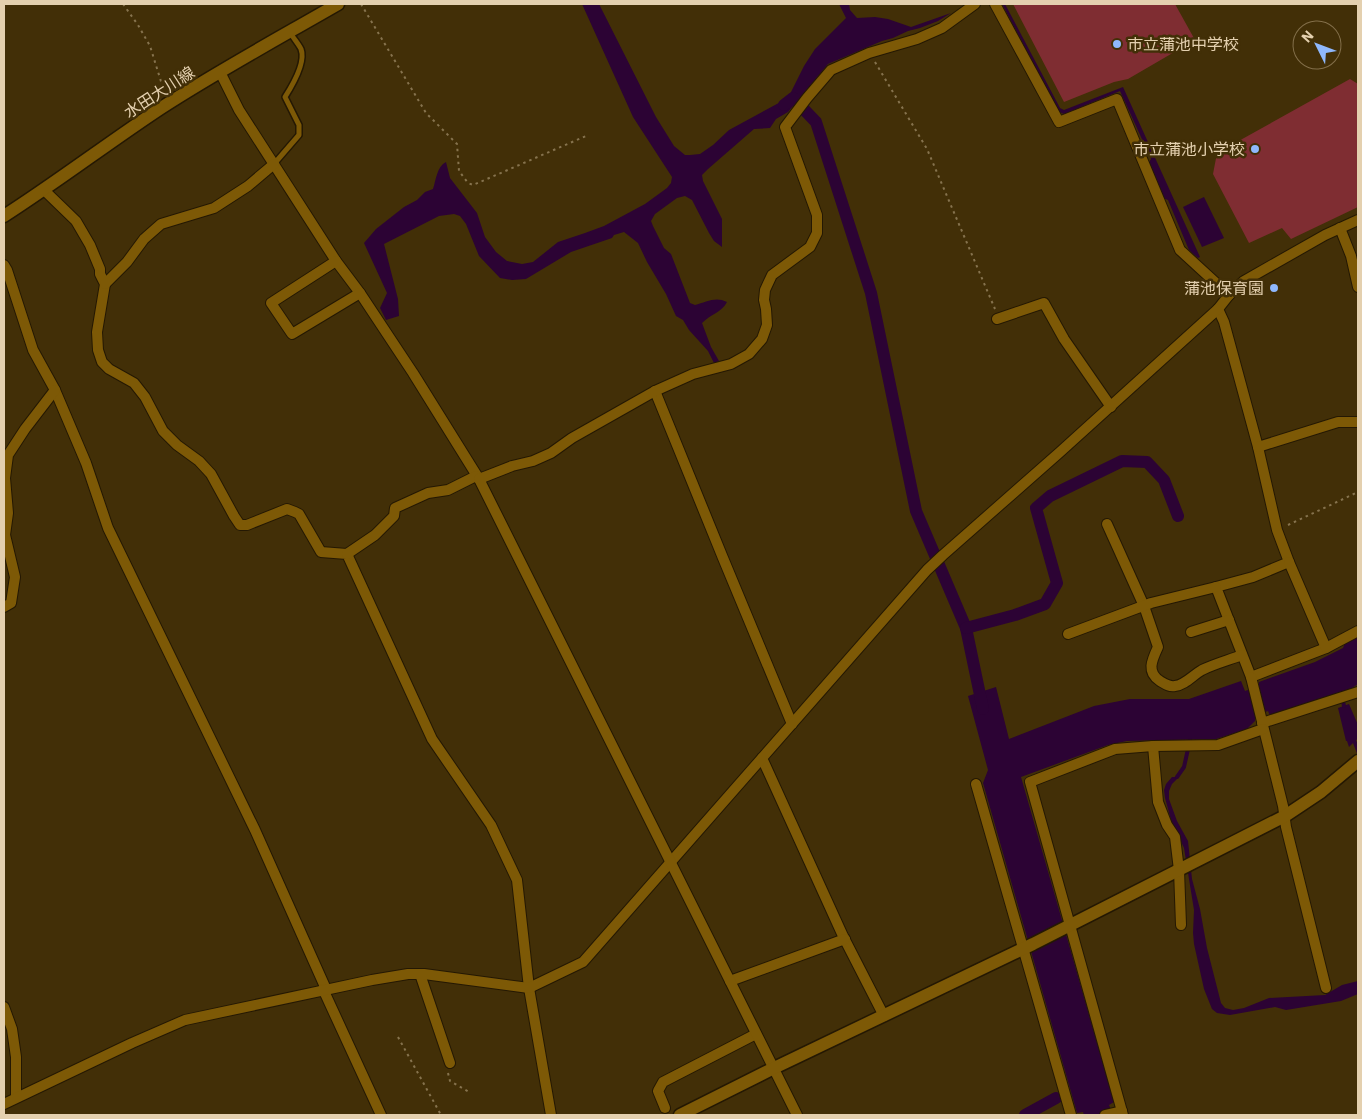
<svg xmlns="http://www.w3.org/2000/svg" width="1362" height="1119" font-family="'IBM Plex Sans','Noto Sans JP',sans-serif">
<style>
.green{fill:#7f2d32}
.water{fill:#2c0334}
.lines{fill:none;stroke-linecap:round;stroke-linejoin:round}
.stream{stroke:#2c0334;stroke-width:4}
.canal{stroke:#2c0334;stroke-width:12}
.lane-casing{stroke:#241803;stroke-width:8}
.street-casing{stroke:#241803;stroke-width:12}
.secondary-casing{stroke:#241803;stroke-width:15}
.path{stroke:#86734e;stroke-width:2;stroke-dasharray:2.5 4;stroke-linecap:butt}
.lane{stroke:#7d5906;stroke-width:5}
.street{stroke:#7d5906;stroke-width:10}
.secondary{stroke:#7d5906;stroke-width:12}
.poi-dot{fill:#8fb8fd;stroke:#422f07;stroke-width:2}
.labels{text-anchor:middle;stroke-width:5;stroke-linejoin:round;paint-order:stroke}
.poi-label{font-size:16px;fill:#e4d0af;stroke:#422f07;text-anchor:end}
.street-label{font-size:16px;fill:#e4d0af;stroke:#422f07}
</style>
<rect width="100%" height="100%" fill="#422f07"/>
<!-- green -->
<g class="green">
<path d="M1013,4H1175L1195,40L1128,79L1114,82L1064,102Z"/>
<path d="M1350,79L1358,84V207L1291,239L1282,228L1249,243L1213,174L1217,153Z"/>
</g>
<!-- water -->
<g class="water">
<path d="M582,4H599L656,117L674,146L685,155H690L700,154L713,145L729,130L788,98L804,66L815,49L846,18L839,4H849L850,10L857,18L875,17L888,19L911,27L951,13L938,21L920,28L908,31L893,38L882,41L828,64L788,112L776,119L770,128L754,129L708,169L702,175L703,181L722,219V247L714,241L709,233L692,200L685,196L677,198L655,214L651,221L653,226L664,248L671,254L690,303L695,305C706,302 716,296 727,302C722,312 711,314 702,323L711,347L719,361L714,363L708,351L689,330L683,320L676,316L666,294L647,262L638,243L624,232L614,235L612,238L571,252L526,279L512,280L500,278L479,256L466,224L460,216L454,214L439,216L384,244L398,299L399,316L386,320L380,308L387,293L364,243L376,229L404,207L417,200L425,192L433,189C436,180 437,166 446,162L450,178L477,213L485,237L496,252L507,261L522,264L533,262L558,242L585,233L604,226L645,204L667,188L671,183L672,177L633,117Z"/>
<path d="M1002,4H1005L1060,108L1064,110L1123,87L1200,257L1198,258L1189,250L1168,200L1163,198L1148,164L1151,159L1120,91L1064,114L1059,112Z"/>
<path d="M1204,197L1224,238L1202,247L1183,207Z"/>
<path d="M1358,635V684L1352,688L1270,716L1268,711L1255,716V721L1247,729L1216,739L1127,741L1108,745L1021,777L1114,1102L1109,1105L1113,1115H1084L1083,1112L1077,1113L983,783L988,770L968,696L996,687L1009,739L1094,706L1130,699H1189L1241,681L1245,691L1259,686V682L1315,662L1343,648L1345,643Z"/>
<path d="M1349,704L1358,725V739L1356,740L1358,745V756L1353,743L1349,747L1347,741H1346L1338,708Z"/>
<path d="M1172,777H1177V779L1172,784L1169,791V799L1177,821L1188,841L1192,879L1200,909L1207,948L1221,1003L1225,1008L1233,1010L1244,1008L1269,998L1325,995L1342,985L1358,981V994L1341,1001L1286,1010L1275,1007L1230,1015L1217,1013L1212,1009L1204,989L1194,944L1193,933L1194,910L1184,848L1171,820L1165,798L1164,790L1166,784Z"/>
</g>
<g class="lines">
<!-- stream -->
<g class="stream">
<path d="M1341,692L1344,706"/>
<path d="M1177,777L1184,767L1190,740"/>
</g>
<!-- canal -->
<g class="canal">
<path d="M784,105L793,98L816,122L871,293L916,511L966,628L983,709"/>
<path d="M966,628L1015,615L1045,604L1057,583L1036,508L1050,496L1122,461L1147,462L1164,480L1178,516"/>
<path d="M1025,1115L1056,1098"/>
</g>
<defs>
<path id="lane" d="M274,164L299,135V125L285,97C292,86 306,62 301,49C298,43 293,38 290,32"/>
<g id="street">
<path d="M995,4L1059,122L1117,99L1180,250L1229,295"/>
<path d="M220,72L239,110L336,261L360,293L413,373L479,479"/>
<path d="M44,190L76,221L90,245L100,269V274L105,284L97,332L98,350L102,362L109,369L134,383L145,397L163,431L177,445L199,461L211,474L234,516L240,525H247L287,509L295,512L299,514L321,552L347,554L432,739L491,825L517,880L529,988L551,1115"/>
<path d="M1340,228L1351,256L1358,287"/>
<path d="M336,261L271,303L292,334L360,293"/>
<path d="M4,265L7,270L33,350L55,390L86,463L108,528L255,830L326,989"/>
<path d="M105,284L127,262L144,239L161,224L214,208L248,186L274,164"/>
<path d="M1218,309L1224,322L1258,447L1277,530L1289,562L1253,577L1216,587L1251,677L1326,648L1358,631"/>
<path d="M997,319L1044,303L1064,339L1111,407"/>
<path d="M655,391L723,558L792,724"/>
<path d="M1258,447L1338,422H1358"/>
<path d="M1107,524L1144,606L1158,647C1152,660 1146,672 1160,681C1165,684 1169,687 1175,686C1185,685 1193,675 1202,670C1214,664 1229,660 1242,655"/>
<path d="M347,554L375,535L394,516L395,508L428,493L448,490L476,476"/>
<path d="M1289,562L1326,648"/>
<path d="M4,607L11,603L15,577L5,535L8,513L5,478L8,455L25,429L55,390"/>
<path d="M1191,632L1229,620"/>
<path d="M1068,634L1151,603L1216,587"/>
<path d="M1251,677L1283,806L1286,827L1326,988"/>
<path d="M1262,723L1358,692"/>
<path d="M1153,746L1158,802L1167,825L1175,837L1179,870L1181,925"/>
<path d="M762,758L843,936L884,1016"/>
<path d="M976,784L1071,1115"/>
<path d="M420,974L450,1063"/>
<path d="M730,981L845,939"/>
<path d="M323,989L381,1115"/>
<path d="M4,1007L12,1029L16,1057V1097"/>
<path d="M4,1104L132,1043L185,1020L372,980L408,974H424L529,988L583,962L927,570L943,555L1060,452L1218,309L1229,295L1244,281L1325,235L1358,220"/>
<path d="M665,1108L658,1091L663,1082L756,1034"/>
<path d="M797,1115L479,479L512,466L533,461L551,453L572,438L655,391L693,374L731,364L749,354L762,339L767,325L766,309L764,300L765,290L772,275L810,247L817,233V215L785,127L807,98L831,70L869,53L917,39L942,28L975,4"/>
<path d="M1105,1115L1122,1111"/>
<path d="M1123,1115L1030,782L1115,749L1153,746L1218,745L1263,729"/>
</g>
<g id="secondary">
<path d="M4,216C57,182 108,143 161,108C218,71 279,38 338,4"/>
<path d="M680,1115L774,1068L1033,944L1285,816L1321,792L1358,761"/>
</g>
</defs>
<!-- lane casing -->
<use href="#lane" class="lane-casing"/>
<!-- street casing -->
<use href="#street" class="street-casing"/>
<!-- secondary casing -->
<use href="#secondary" class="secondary-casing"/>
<!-- path -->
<g class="path">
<path d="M123,4L138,25L150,46L164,91"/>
<path d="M361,4L426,113L457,144L459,171L468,183L473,185L586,136"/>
<path d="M875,62L927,149L995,309"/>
<path d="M1288,525L1358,492"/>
<path d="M398,1037L441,1115"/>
<path d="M448,1073L450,1081L471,1093"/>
</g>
<!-- lane -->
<use href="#lane" class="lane"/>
<!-- street -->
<use href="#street" class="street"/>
<!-- secondary -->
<use href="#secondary" class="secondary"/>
</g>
<!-- markers -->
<g class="poi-dot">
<circle cx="1117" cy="44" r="5"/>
<circle cx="1255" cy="149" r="5"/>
<circle cx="1274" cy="288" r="5"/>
</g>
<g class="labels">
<!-- poi labels -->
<g class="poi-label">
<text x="1127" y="50" text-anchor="start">市立蒲池中学校</text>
<text x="1245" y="155">市立蒲池小学校</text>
<text x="1264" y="294">蒲池保育園</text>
</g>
<!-- street labels -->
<g class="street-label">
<text transform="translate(159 92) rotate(-33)" y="6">水田大川線</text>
</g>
</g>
<!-- border -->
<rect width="1362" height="1119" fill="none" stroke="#e4d0af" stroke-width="10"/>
<!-- north arrow -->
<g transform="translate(1317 45) rotate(312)"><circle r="24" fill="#422f07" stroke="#836f4a"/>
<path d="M0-4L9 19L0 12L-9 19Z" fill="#8fb8fd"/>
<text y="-8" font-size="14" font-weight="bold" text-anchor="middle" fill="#e4d0af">N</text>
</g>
</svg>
